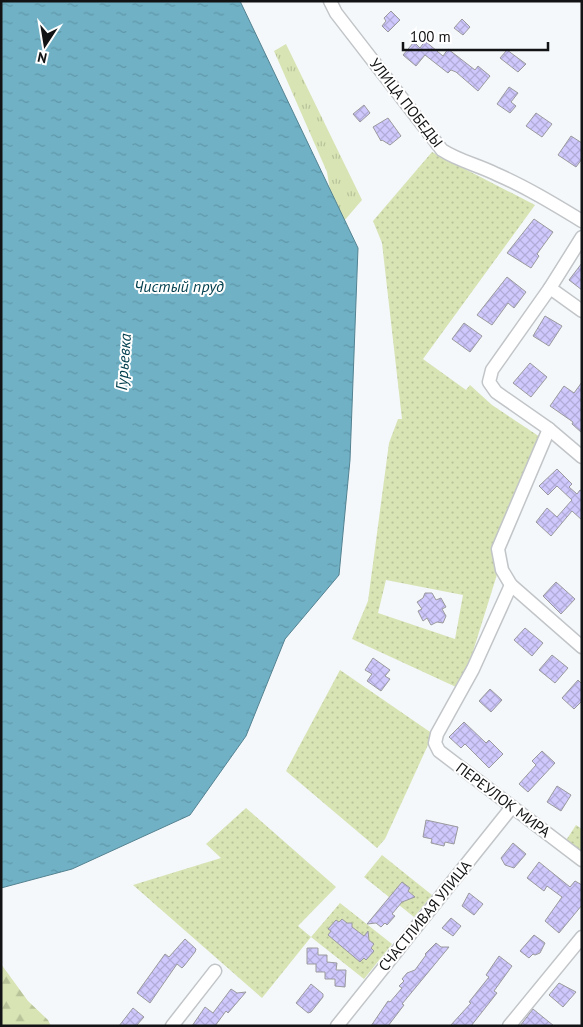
<svg xmlns="http://www.w3.org/2000/svg" width="583" height="1027" font-family="'PT Sans',sans-serif">
<style>
.grass{fill:url(#grass-tufts)}
.forest{fill:url(#forest-firs)}
.garden{fill:url(#garden-dots);fill-rule:evenodd}
.water{fill:url(#water-ripples);stroke:#548291}
.building{fill:url(#building-cross-hatch);stroke:#9a9a9e}
.lines{fill:none;stroke-linecap:round;stroke-linejoin:round}
.minor-casing{stroke:#c2c5c8;stroke-width:15}
.minor{stroke:#fff;stroke-width:12}
.labels{text-anchor:middle;stroke-width:4;stroke-linejoin:round;paint-order:stroke}
.street-label{font-size:15px;fill:#121314;stroke:#fff}
.water-label{font-size:16px;font-style:italic;fill:#003e4d;stroke:#fff}
</style>
<defs>
<pattern id="grass-tufts" width="24" height="20" patternUnits="userSpaceOnUse" patternTransform="scale(1.25)"><rect width="24" height="20" fill="#d8e4b4"/><path d="M3 7l-1-3M5 7V3M7 7l1-3M15 17l-1-3M17 17v-4M19 17l1-3" fill="none" stroke="#b8c39a"/></pattern>
<pattern id="forest-firs" width="22" height="20" patternUnits="userSpaceOnUse" patternTransform="scale(1.25)"><rect width="22" height="20" fill="#d8e4b4"/><path d="M5 1l3.5 6h-7zM16 11l3.5 6h-7z" fill="#b8c39a"/></pattern>
<pattern id="garden-dots" width="8" height="8" patternUnits="userSpaceOnUse" patternTransform="scale(1.25)"><rect width="8" height="8" fill="#d8e4b4"/><path d="M2 2h.1M6 6h.1" fill="none" stroke="#b8c39a" stroke-width="1.8" stroke-linecap="round"/></pattern>
<pattern id="water-ripples" width="26" height="14" patternUnits="userSpaceOnUse" patternTransform="scale(1.25)"><rect width="26" height="14" fill="#70b1c6"/><path d="M2 4q2-2 4 0t4 0M15 11q2-2 4 0t4 0" fill="none" stroke="#6097a9"/></pattern>
<pattern id="building-cross-hatch" width="8" height="8" patternUnits="userSpaceOnUse" patternTransform="scale(1.25)"><rect width="8" height="8" fill="#cfc8fd"/><path d="M0 0l8 8M0 8l8-8" fill="none" stroke="#b1abd8"/></pattern>
</defs>
<rect width="100%" height="100%" fill="#f4f8fa"/>
<!-- grass -->
<path class="grass" d="M286,44L362,200L338,228L335,219L327,172L274,51Z"/>
<!-- forest -->
<path class="forest" d="M1,964L28,1001L48,1020L51,1026H1Z"/>
<!-- garden -->
<g class="garden">
<path d="M432,152L535,205L423,359L466,390L470,385L492,405L540,437L470,661L456,687L352,639L368,601L389,443L398,419H402L382,243L373,221ZM386,580L463,595L455,639L378,613Z"/>
<path d="M340,670L433,734L385,839L377,848L286,771Z"/>
<path d="M246,808L336,887L298,926L311,937L340,903L392,944L364,979L311,937L262,998L133,885L221,858L206,844Z"/>
<path d="M576,825L582,829V856L565,842Z"/>
<path d="M382,855L432,895L414,917L364,877Z"/>
</g>
<!-- water -->
<path class="water" d="M1,1H240L358,248L350,460L339,575L285,639L246,736L190,815L72,869L1,888Z"/>
<!-- building -->
<g class="building">
<path d="M391,11L400,20L388,32L382,26L386,21L384,18Z"/>
<path d="M462,19L470,27L463,35L454,28Z"/>
<path d="M425,41L443,56L448,49L475,70L478,66L490,76L478,91L456,72L451,70L448,73L425,55L416,66L403,55L414,42L420,48Z"/>
<path d="M507,50L526,64L518,72L500,58Z"/>
<path d="M509,87L518,93L511,102L516,106L510,113L497,104Z"/>
<path d="M364,105L370,113L360,122L353,114Z"/>
<path d="M536,113L552,124L542,137L526,126Z"/>
<path d="M388,118L401,136L390,145L382,140L381,141L373,127Z"/>
<path d="M571,136L582,143V159L576,167L558,155Z"/>
<path d="M534,219L553,232L537,254L539,256L531,268L507,253Z"/>
<path d="M582,263V290L569,280Z"/>
<path d="M507,277L526,292L514,308L508,303L492,325L477,315Z"/>
<path d="M545,316L562,326L549,346L533,336Z"/>
<path d="M464,323L482,336L470,352L452,339Z"/>
<path d="M530,363L547,377L531,397L513,383Z"/>
<path d="M582,382V433L572,424L573,422L550,406L564,386L574,393Z"/>
<path d="M557,469L572,484L569,487L577,494L580,490L582,491V520L572,511L551,536L536,522L547,508L557,517L572,500L557,486L548,495L539,486Z"/>
<path d="M556,582L575,599L561,614L543,596Z"/>
<path d="M425,593H432L436,600L441,598L446,607L442,609L446,616L443,623L437,622L431,625L427,618L423,621L418,611L422,609L417,602L423,598Z"/>
<path d="M525,628L543,643L532,656L514,640Z"/>
<path d="M552,655L568,668L555,683L539,670Z"/>
<path d="M373,658L390,670L385,676L390,679L381,691L367,681L372,674L365,670Z"/>
<path d="M578,680L582,684V701L574,709L562,698Z"/>
<path d="M490,689L502,700L491,712L479,701Z"/>
<path d="M464,722L486,743L489,740L503,754L489,768L465,744L461,748L449,737Z"/>
<path d="M542,751L555,763L528,792L519,784L536,765L532,761Z"/>
<path d="M557,786L571,795L561,811L547,802Z"/>
<path d="M426,820L458,827L454,844L445,842L444,846L431,843L432,839L423,837Z"/>
<path d="M513,843L526,854L514,868L505,865L501,858Z"/>
<path d="M539,862L570,887L575,881L582,885V905L559,933L545,921L562,897L547,886L544,891L527,878Z"/>
<path d="M402,882L410,888L408,891L415,897L402,902L392,914L395,916L387,925L385,923L381,927L376,923L367,924Z"/>
<path d="M469,893L483,904L474,915L462,906Z"/>
<path d="M451,918L461,926L453,936L442,928Z"/>
<path d="M342,919L347,923H352V927L364,936L368,931L369,940L374,944L371,948L374,951L366,960L364,958L360,962L328,935L331,931L328,929L336,920L339,922Z"/>
<path d="M534,935L545,943L540,953L535,955L533,954L529,958L520,951Z"/>
<path d="M185,939L196,949L195,952L184,966L182,968L177,964L150,1003L137,993L165,954L169,957Z"/>
<path d="M436,943L441,947H449L402,1004L404,1005L388,1026H371L388,1001L390,1002L402,988L399,986L404,981L402,979L407,973L415,970L426,955L425,954Z"/>
<path d="M307,948H318V955H327V962L337,963L336,970H346L345,987L335,986V979H325V972H316V964H307Z"/>
<path d="M499,956L512,966L494,991L497,993L471,1026H450L471,1003L469,1002L489,977L486,975Z"/>
<path d="M559,983L576,992L563,1007L549,995Z"/>
<path d="M311,984L323,994V997L311,1012L308,1013L296,1003Z"/>
<path d="M231,989L237,993L246,992L228,1013L226,1011L215,1026H192L205,1007L213,1013Z"/>
<path d="M133,1008L144,1017L136,1026H119Z"/>
<path d="M533,1009L554,1026H520Z"/>
</g>
<g class="lines">
<defs>
<g id="minor">
<path d="M330,1L336,13L442,150C459,161 478,165 496,174C526,187 554,204 582,221"/>
<path d="M582,237L550,288L492,370L489,382L496,392L549,429L582,457"/>
<path d="M550,288L582,311"/>
<path d="M549,429L498,549L502,570L511,585L582,647"/>
<path d="M511,585L473,669L437,734L435,743L439,751L582,860"/>
<path d="M172,1026L215,971"/>
<path d="M337,1026L512,807"/>
<path d="M509,1026L582,937"/>
</g>
</defs>
<!-- minor casing -->
<use href="#minor" class="minor-casing"/>
<!-- minor -->
<use href="#minor" class="minor"/>
</g>
<g class="labels">
<!-- street labels -->
<g class="street-label">
<text transform="translate(406 103) rotate(52)" y="5">УЛИЦА ПОБЕДЫ</text>
<text transform="translate(503 800) rotate(37)" y="5">ПЕРЕУЛОК МИРА</text>
<text transform="translate(425 916) rotate(-51)" y="5">СЧАСТЛИВАЯ УЛИЦА</text>
</g>
<!-- water labels -->
<g class="water-label">
<text x="179" y="292">Чистый пруд</text>
<text transform="translate(123 362) rotate(-86)" y="6">Гурьевка</text>
</g>
</g>
<!-- border -->
<rect width="583" height="1027" fill="none" stroke="#121314" stroke-width="5"/>
<!-- north arrow -->
<g transform="translate(45 45) rotate(192)" stroke="#ffffff" stroke-width="4" paint-order="stroke">
<path d="M0-4L9 19L0 12L-9 19Z" fill="#121314"/>
<text y="-8" font-size="14" font-weight="bold" text-anchor="middle" fill="#121314">N</text>
</g>
<!-- scale -->
<path d="M403 42v8h145v-8" fill="none" stroke="#121314" stroke-width="2.5"/>
<text x="410" y="42" font-size="15" fill="#121314" stroke="#ffffff" stroke-width="4" paint-order="stroke">100 m</text>
</svg>
